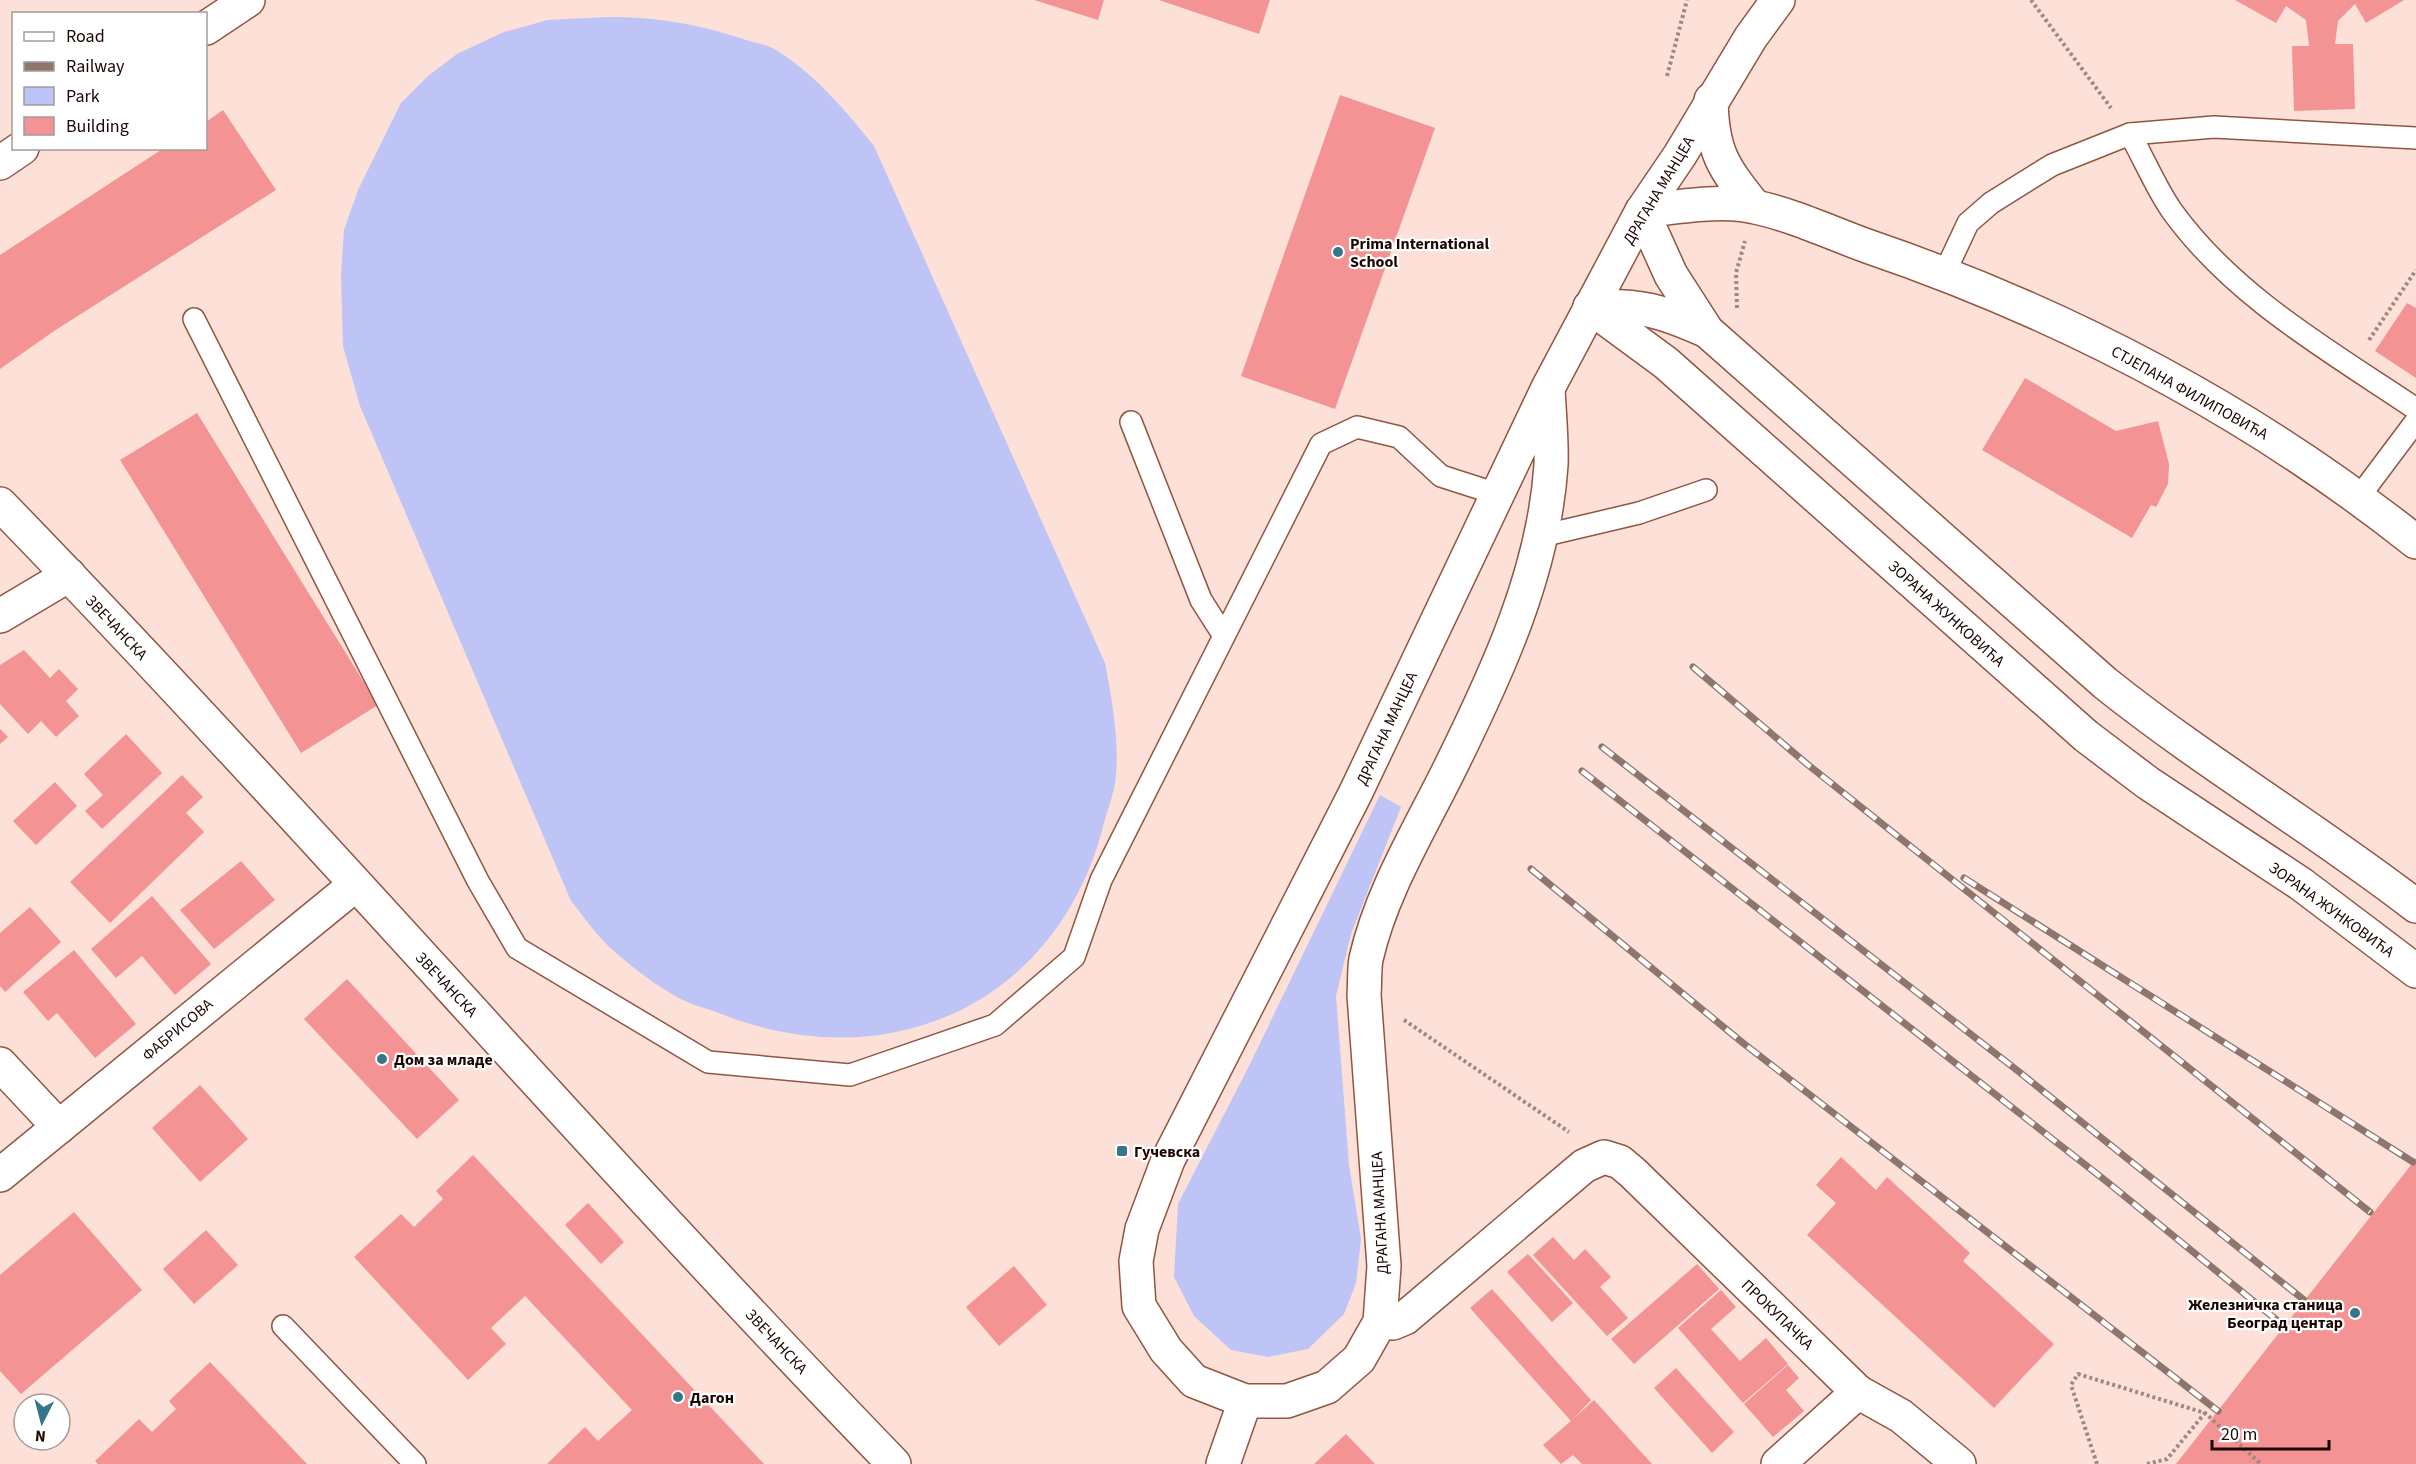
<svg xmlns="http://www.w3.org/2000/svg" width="2416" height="1464" font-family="'Source Sans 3',sans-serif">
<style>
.green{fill:#bec4f6}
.building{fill:#f49394}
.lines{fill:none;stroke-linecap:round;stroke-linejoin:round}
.service-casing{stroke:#915540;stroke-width:24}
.minor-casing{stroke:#915540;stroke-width:36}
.path{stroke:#a18780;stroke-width:4;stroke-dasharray:3 3;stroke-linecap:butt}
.service{stroke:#fff;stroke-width:21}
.minor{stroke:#fff;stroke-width:33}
.rail-casing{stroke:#8e756e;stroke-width:7}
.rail{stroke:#fff;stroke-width:4.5;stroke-dasharray:14;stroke-linecap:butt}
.poi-dot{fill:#357689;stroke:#fff;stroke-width:2}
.labels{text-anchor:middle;stroke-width:4.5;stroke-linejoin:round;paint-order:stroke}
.street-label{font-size:16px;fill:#1c0602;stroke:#fff}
.poi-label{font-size:16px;font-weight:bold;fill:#1c0602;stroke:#fff;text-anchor:start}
</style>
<rect width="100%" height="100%" fill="#fde0d7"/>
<!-- green -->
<g class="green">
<path d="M607,17C657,17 699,24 746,40C756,43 768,45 776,50C816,75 845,110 874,146L1105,663C1112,701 1119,736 1116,775C1115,791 1108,808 1104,823C1060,1001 892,1080 724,1015C709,1009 691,1005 677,997C657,986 633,968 615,952C598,938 585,918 571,901L360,406L343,346L341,276L344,230L358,190L401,103L428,76L457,54L504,32L548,20Z"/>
<path d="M1380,795L1401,807L1351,934L1336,996L1349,1165L1361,1239L1356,1283L1344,1314L1308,1349L1268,1357L1231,1350L1194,1316L1174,1277L1178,1204L1249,1066Z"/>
</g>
<!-- building -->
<g class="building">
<path d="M1034,0H1104L1098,20Z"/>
<path d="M1159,0H1270L1259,34Z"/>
<path d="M2235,0H2404L2366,23L2355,4L2338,21L2335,44H2353L2355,109L2294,111L2292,46H2309L2306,20L2286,6L2276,23Z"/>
<path d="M1340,95L1435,128L1335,409L1241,376Z"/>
<path d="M223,110L276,190L54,331L0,369V255L164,148H206V122Z"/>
<path d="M2407,303L2416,308V378L2375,351Z"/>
<path d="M2025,378L2116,431L2158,421L2169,464L2168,484L2156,507L2151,505L2132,538L1982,450Z"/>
<path d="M197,413L378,705L301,753L120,460Z"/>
<path d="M24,650L50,678L59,669L78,689L66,701L79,716L56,737L41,721L28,734L0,704V665Z"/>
<path d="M0,729L8,737L0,744Z"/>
<path d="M126,734L162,773L102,829L85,811L103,795L84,774Z"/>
<path d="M182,775L203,797L186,813L204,832L110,923L70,882Z"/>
<path d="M55,782L77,806L36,845L13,821Z"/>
<path d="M241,861L275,900L214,949L180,910Z"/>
<path d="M152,896L211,964L175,995L142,956L116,978L91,949Z"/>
<path d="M30,907L61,942L5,992L0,986V933Z"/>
<path d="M74,950L136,1024L95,1058L57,1013L48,1021L23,992Z"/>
<path d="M347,979L459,1100L417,1139L304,1019Z"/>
<path d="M200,1085L248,1139L200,1182L152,1128Z"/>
<path d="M473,1155L559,1246L764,1464H547L585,1427L598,1441L632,1410L525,1296L491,1328L506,1344L468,1380L354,1257L401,1214L414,1227L443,1199L436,1191Z"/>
<path d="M1841,1157L1876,1190L1887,1177L1970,1253L1963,1261L2054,1344L1994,1408L1807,1235L1836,1203L1816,1185Z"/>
<path d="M2416,1158V1464H2176L2404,1174Z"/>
<path d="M588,1203L624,1242L601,1264L565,1225Z"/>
<path d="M74,1212L142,1290L21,1394L0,1371V1275Z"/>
<path d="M206,1230L238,1265L194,1304L163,1269Z"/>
<path d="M1553,1237L1574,1260L1585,1249L1611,1277L1600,1287L1628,1318L1607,1336L1533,1255Z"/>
<path d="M1528,1254L1573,1303L1552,1322L1507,1272Z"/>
<path d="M1697,1264L1719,1289L1634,1364L1611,1339Z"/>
<path d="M1014,1266L1047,1305L999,1346L966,1307Z"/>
<path d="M1492,1289L1591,1400L1573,1419L1594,1400L1652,1464H1582L1573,1455L1561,1464L1543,1445L1571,1421L1470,1308Z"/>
<path d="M1721,1290L1736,1307L1711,1329L1740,1361L1766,1338L1788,1364L1743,1403L1678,1328Z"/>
<path d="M210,1362L307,1464H98L95,1461L139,1419L152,1432L176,1409L169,1401Z"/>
<path d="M1788,1365L1799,1378L1786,1390L1804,1411L1773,1437L1744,1404Z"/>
<path d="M1676,1368L1734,1432L1712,1453L1654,1388Z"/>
<path d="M1346,1434L1375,1464H1314Z"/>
</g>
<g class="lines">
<defs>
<g id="service">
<path d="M2130,134C2144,159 2156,188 2172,211C2234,297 2330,351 2416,409"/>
<path d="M1945,272L1968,223L1991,203L2052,165L2130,134L2214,127L2416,138"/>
<path d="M194,319L478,881L517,948L708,1062L850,1075L995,1025L1074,957L1101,880L1321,444L1357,427L1399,437L1441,476L1497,494"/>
<path d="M1131,422L1201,600L1224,636"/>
<path d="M2359,497L2416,421"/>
<path d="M1538,541L1550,534L1639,513L1706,490"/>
<path d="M283,1326L415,1464"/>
</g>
<g id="minor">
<path d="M206,28L248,0"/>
<path d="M1711,100C1712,152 1723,167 1754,206"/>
<path d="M0,163L22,148"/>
<path d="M1642,211L1671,275L1707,331L2105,683C2205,763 2315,828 2416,906"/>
<path d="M1642,211C1676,207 1722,199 1755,207C1793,215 1831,233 1867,246C2066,314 2251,411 2416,542"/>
<path d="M1590,307L1666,363L2086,736L2148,783L2301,884L2416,971"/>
<path d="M1590,307C1639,304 1662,311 1707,331"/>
<path d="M1548,388C1549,413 1552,439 1551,465C1544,572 1497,673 1450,768C1420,829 1381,892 1366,959C1364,970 1365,983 1364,995L1384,1266L1380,1322L1359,1359L1327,1387L1287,1401H1245L1194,1381L1166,1350L1139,1306L1136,1261L1142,1229L1168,1160L1355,794L1548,388L1642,211L1680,155L1751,37L1778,0"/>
<path d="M0,504C305,818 590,1150 894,1464"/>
<path d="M0,616L69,575"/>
<path d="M0,1064L59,1127"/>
<path d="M0,1175L355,885"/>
<path d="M1380,1322L1393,1323L1405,1318L1584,1166L1604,1157L1620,1162L1633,1173L1858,1392L1901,1416L1959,1464"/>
<path d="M1223,1464L1245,1401"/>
<path d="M1778,1464L1858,1392"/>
</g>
</defs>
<!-- service casing -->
<use href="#service" class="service-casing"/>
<!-- minor casing -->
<use href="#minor" class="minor-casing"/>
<!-- path -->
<g class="path">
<path d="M2031,0L2111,108"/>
<path d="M1667,76L1687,0"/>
<path d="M1737,308L1736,273L1745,241"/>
<path d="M2369,340L2416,270"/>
<path d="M1404,1020L1569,1132"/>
<path d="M2097,1464L2071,1385L2078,1374L2205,1413L2261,1464"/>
<path d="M2147,1464L2167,1459L2205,1413"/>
</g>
<!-- service -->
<use href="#service" class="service"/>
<!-- minor -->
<use href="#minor" class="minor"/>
<defs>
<g id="rail">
<path d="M1693,667L1807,764L2370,1212"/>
<path d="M1602,747L2018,1071L2304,1300"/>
<path d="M1582,771L2106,1181L2284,1326"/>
<path d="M1531,869L1743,1043L2218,1411"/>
<path d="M1964,878L2413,1162"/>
</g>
</defs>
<!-- rail casing -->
<use href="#rail" class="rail-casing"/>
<!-- rail -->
<use href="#rail" class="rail"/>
</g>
<!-- markers -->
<g class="poi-dot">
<circle cx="1338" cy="252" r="6"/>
<circle cx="382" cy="1059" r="6"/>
<rect x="1116" y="1145" width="12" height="12" rx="3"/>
<circle cx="2355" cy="1313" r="6"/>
<circle cx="678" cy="1397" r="6"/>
</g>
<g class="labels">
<!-- street labels -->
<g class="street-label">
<text transform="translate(1658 190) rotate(-59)" y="6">ДРАГАНА МАНЦЕА</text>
<text transform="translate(2190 392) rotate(29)" y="6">СТЈЕПАНА ФИЛИПОВИЋА</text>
<text transform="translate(1947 613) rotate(42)" y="6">ЗОРАНА ЖУНКОВИЋА</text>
<text transform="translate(117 627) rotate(47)" y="6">ЗВЕЧАНСКА</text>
<text transform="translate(1386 728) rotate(-65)" y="6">ДРАГАНА МАНЦЕА</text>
<text transform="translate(2332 909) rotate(36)" y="6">ЗОРАНА ЖУНКОВИЋА</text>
<text transform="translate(447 984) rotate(47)" y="6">ЗВЕЧАНСКА</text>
<text transform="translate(177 1029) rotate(-40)" y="6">ФАБРИСОВА</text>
<text transform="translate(1379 1213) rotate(-93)" y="6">ДРАГАНА МАНЦЕА</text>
<text transform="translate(1778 1314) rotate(44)" y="6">ПРОКУПАЧКА</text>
<text transform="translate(777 1341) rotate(47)" y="6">ЗВЕЧАНСКА</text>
</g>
<!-- poi labels -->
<g class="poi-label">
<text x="1350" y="249">Prima International<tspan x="1350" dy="18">School</tspan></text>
<text x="394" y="1065">Дом за младе</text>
<text x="1134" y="1157">Гучевска</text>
<text x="2343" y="1310" text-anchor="end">Железничка станица<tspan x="2343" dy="18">Београд центар</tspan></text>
<text x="690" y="1403">Дагон</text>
</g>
</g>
<!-- legend -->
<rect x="12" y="12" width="195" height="138" fill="#ffffff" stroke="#a49b9a" stroke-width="1.5"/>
<rect x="24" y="32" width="30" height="9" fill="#ffffff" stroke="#a49b9a" stroke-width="1.5"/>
<text x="66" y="42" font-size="18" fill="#1c0602">Road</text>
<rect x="24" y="62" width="30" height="9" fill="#8e756e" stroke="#a49b9a" stroke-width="1.5"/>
<text x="66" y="72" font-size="18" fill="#1c0602">Railway</text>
<rect x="24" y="87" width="30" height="18" fill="#bec4f6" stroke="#a49b9a" stroke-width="1.5"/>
<text x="66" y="102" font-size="18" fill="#1c0602">Park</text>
<rect x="24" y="117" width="30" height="18" fill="#f49394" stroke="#a49b9a" stroke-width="1.5"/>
<text x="66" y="132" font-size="18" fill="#1c0602">Building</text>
<!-- north arrow -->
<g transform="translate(42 1422) rotate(186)"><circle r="28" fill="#ffffff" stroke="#a49b9a" stroke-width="1.5"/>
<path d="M0-4.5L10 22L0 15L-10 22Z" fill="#357689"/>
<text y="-9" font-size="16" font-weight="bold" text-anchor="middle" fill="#1c0602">N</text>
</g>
<!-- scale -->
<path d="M2212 1440v9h117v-9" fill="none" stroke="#1c0602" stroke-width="3"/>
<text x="2221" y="1440" font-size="18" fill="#1c0602" stroke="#ffffff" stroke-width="4.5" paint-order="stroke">20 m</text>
</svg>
